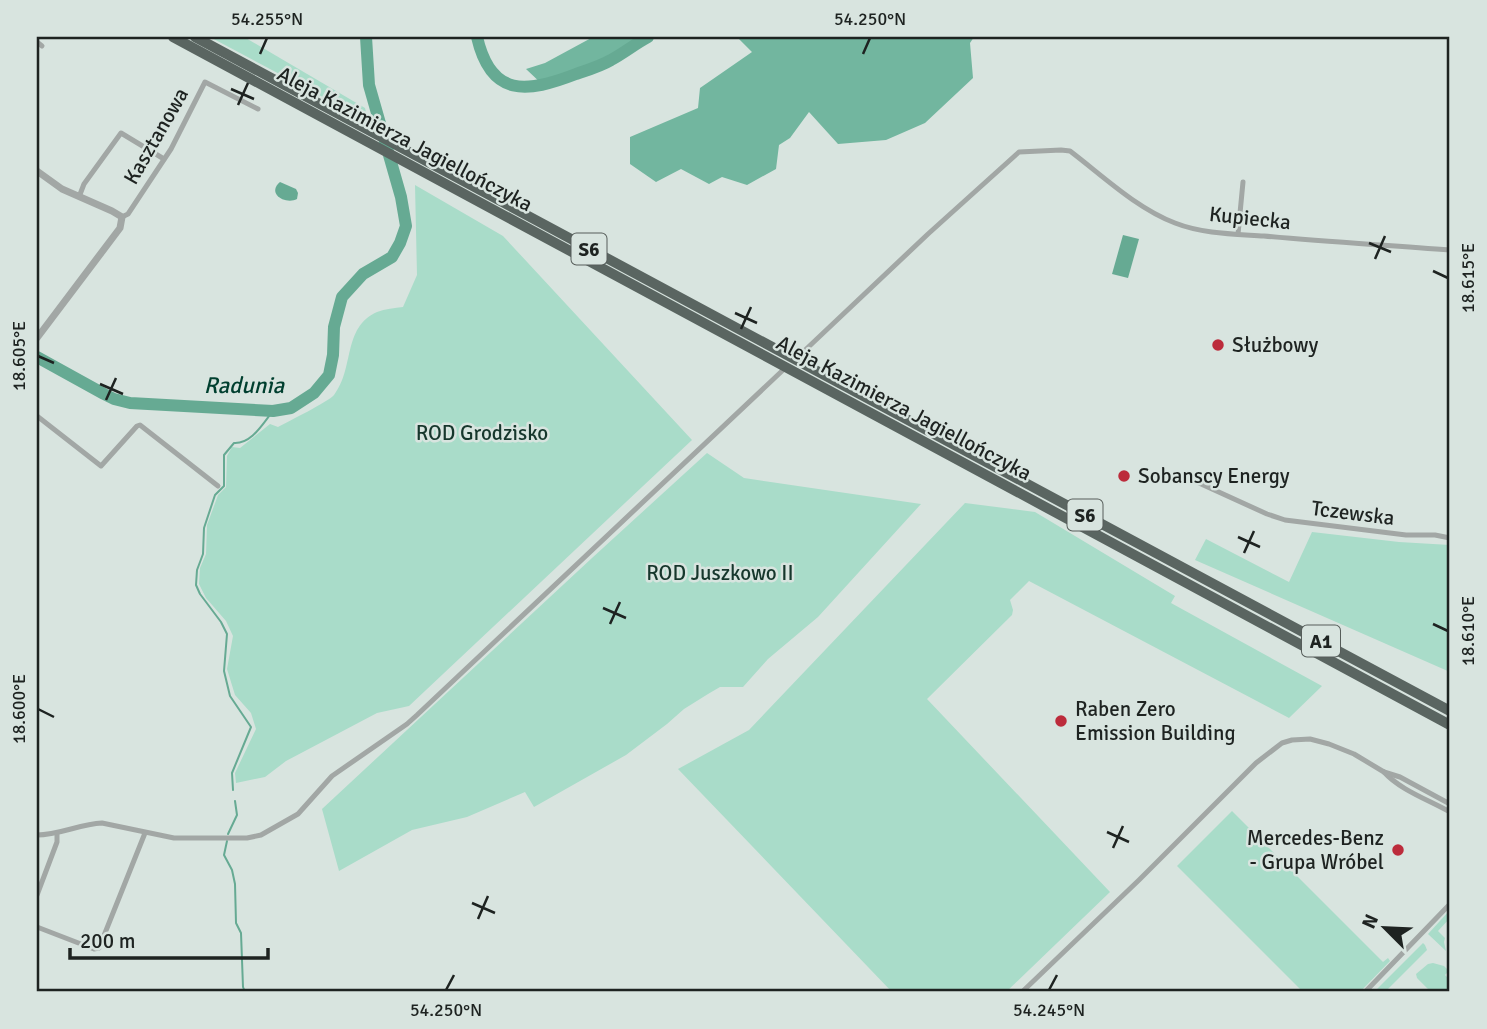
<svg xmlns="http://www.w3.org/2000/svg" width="1487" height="1029" font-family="Signika,sans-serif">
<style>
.green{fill:#a9dcc9}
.forest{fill:#72b69f}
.water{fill:#66aa93}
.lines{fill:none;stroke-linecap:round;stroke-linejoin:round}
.stream{stroke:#66aa93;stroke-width:2}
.river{stroke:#66aa93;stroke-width:12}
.minor{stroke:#a2a7a5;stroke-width:5}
.tertiary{stroke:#a2a7a5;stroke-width:7}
.motorway{stroke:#5a6561;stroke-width:10}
.ticks{fill:none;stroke:#1e2321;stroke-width:2.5}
.poi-dot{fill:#bc2b3b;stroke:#d8e4df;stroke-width:2.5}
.labels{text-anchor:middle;stroke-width:5;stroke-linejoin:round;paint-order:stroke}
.shield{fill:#d8e4df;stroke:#565d5a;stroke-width:2}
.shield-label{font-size:19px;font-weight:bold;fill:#1e2321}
.street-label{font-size:21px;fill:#1e2321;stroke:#d8e4df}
.poi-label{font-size:21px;fill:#1e2321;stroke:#d8e4df;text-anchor:start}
.park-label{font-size:21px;fill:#16372c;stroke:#d8e4df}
.water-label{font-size:23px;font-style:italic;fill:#003f2f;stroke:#d8e4df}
.neatline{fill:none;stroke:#1e2321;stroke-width:2.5}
.ticks-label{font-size:18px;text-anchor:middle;fill:#1e2321}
</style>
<rect width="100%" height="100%" fill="#d8e4df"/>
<!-- green -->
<g class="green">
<path d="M210,37H244L365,108L368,121Z"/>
<path d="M415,185L503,236L692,440L409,706L377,713L286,761L265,777L236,783L235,773L256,729L251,713L235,695L227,669L233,636L226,621L206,598L199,584L200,568L206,554L207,525L218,495L226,487L227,456L232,447L240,448L270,424L278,427C289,421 328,402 334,395C355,368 342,328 377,312C385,309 395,308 403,307L417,275Z"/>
<path d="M707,453L744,478L921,504L818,617L768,659L743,687H720L708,694L684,709L667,724L626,755L534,807L525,792L467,817L412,830L339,871L322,809L592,558Z"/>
<path d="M965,503L1035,512L1175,596L1171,603L1322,686L1289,718L1029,581L1010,600L1013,610L1012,615L927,699L1110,892L1006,992H892L678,769L749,730Z"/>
<path d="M1312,532L1399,542L1450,545V672L1195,560L1206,539L1289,582Z"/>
<path d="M1232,811L1383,962L1388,958L1390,961L1360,992H1303L1177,866Z"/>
<path d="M1450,910V918L1438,931L1445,938L1444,942L1446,951L1428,934Z"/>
<path d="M1423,943L1425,945L1427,950L1385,992H1374Z"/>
<path d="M1433,963L1444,966L1449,971L1445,975L1450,980V992H1431L1417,978L1416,974L1428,964Z"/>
</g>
<!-- forest -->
<g class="forest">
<path d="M593,37H640L639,42L609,62L544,86L526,69L545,63Z"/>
<path d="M737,37H974L970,43L973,78L925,123L886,140L838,144L809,112L790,138L779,145L776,169L747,185L722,177L709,184L681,169L656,182L630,164V137L698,108L700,88L752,52Z"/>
</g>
<!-- water -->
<g class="water">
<path d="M280,182L296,189L298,193L297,199C286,205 266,194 280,182Z"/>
<path d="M1123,235L1139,239L1128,278L1112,274Z"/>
</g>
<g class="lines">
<!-- stream -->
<g class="stream">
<path d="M233,790L232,773L251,727L230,696L224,671L227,634L221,622L200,594L196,585L197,570L203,554L204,528L215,495L224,486V455L234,443C252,444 263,423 273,411"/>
<path d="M228,834L237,815L235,801"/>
<path d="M227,841L224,855L232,870L235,884L236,923L241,933L243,987L245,992"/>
</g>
<!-- river -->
<g class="river">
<path d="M477,37C491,98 527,93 576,74C588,70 601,66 611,60C624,53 635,44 648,37"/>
<path d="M37,357L104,394L114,399L130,403L273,411L291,408L314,393L329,375L333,355L334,327L342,297L363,274L392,257L400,243L406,226L401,197L369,85L366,37"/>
</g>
<!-- minor -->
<g class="minor">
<path d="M37,42L42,46"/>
<path d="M79,197L84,184L121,133L164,159"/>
<path d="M122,217L128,214L171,149L205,82L258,109"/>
<path d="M1238,234L1243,182"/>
<path d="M801,354L928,234L1019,152L1061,150L1070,151C1103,176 1136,208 1175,223C1203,234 1235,234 1264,236C1326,242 1388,245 1450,250"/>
<path d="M37,416L101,466L137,426L140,425L218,486"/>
<path d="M1177,473L1267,514L1285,520L1406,535H1435L1450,538"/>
<path d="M1384,772C1400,790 1429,800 1450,812"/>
<path d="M37,835C59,835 80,824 102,823L174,838H247L261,835L298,814L332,776L407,724L417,715L782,371"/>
<path d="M37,895L57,842V833"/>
<path d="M37,927L94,949L99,948L145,833"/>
<path d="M1022,992L1139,880L1256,763L1282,743L1292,740L1310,739L1329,744L1354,754L1384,772L1400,777L1450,804"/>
<path d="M1365,992L1450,904"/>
</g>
<!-- tertiary -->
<path class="tertiary" d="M37,171L62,189L112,211L122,217L120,228L37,338"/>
<!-- motorway -->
<g class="motorway">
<path d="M173,37L1450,725"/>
<path d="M195,37L1450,711"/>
</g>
</g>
<!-- ticks -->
<path class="ticks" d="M260,54L267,38M863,54L870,38M231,89L254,99M238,105L248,83M1369,243L1391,252M1375,259L1385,236M1433,271L1448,278M735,313L757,323M741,329L751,307M38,356L54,363M100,384L123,394M106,400L116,378M1238,537L1260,547M1244,553L1254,531M603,608L626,618M610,624L620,602M1433,624L1448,631M38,709L54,717M1107,832L1129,842M1113,848L1123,826M472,903L495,913M478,919L488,896M446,990L454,975M1049,990L1057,975"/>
<!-- markers -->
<g class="poi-dot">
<circle cx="1218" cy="345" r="7"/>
<circle cx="1124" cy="476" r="7"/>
<circle cx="1061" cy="721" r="7"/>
<circle cx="1398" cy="850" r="7"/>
</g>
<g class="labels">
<!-- shield labels -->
<g class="shield">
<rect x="571.5" y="233.5" width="35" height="31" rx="5"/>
<rect x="1067.5" y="499.5" width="35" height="31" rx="5"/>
<rect x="1302" y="625.5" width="38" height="31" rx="5"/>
</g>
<g class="shield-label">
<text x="589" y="256">S6</text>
<text x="1085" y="522">S6</text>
<text x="1321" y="648">A1</text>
</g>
<!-- street labels -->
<g class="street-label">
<text transform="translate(156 136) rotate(-60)" y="7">Kasztanowa</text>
<text transform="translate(405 139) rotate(28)" y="7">Aleja Kazimierza Jagiellończyka</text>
<text transform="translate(1250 218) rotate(6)" y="7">Kupiecka</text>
<text transform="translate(904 408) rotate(28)" y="7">Aleja Kazimierza Jagiellończyka</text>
<text transform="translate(1353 513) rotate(7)" y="7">Tczewska</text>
</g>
<!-- poi labels -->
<g class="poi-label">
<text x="1232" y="352">Służbowy</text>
<text x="1138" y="483">Sobanscy Energy</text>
<text x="1075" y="716">Raben Zero<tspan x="1075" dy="24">Emission Building</tspan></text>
<text x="1384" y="845" text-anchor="end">Mercedes-Benz<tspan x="1384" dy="24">- Grupa Wróbel</tspan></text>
</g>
<!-- park labels -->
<g class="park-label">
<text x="482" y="440">ROD Grodzisko</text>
<text x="720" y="580">ROD Juszkowo II</text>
</g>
<!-- water labels -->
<g class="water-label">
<text x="244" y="393">Radunia</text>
</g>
</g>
<!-- border -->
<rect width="1487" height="1029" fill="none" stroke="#d8e4df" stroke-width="77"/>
<!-- north arrow -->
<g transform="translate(1385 928) rotate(294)" stroke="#d8e4df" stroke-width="5" paint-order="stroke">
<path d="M0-5L12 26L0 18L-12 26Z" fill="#1e2321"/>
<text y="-10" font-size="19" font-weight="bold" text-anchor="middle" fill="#1e2321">N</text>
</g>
<!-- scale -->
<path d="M70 948v10h198v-10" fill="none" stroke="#1e2321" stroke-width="3.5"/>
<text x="80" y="948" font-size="21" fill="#1e2321" stroke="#d8e4df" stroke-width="5" paint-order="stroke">200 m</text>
<rect x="38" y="38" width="1410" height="952" class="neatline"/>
<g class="ticks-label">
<text x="267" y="25">54.255°N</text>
<text x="870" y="25">54.250°N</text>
<text transform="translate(1468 278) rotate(-90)" y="6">18.615°E</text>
<text transform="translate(19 356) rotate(-90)" y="6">18.605°E</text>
<text transform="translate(1468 631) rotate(-90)" y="6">18.610°E</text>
<text transform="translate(19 709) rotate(-90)" y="6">18.600°E</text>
<text x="446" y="1016">54.250°N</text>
<text x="1049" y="1016">54.245°N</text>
</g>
</svg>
